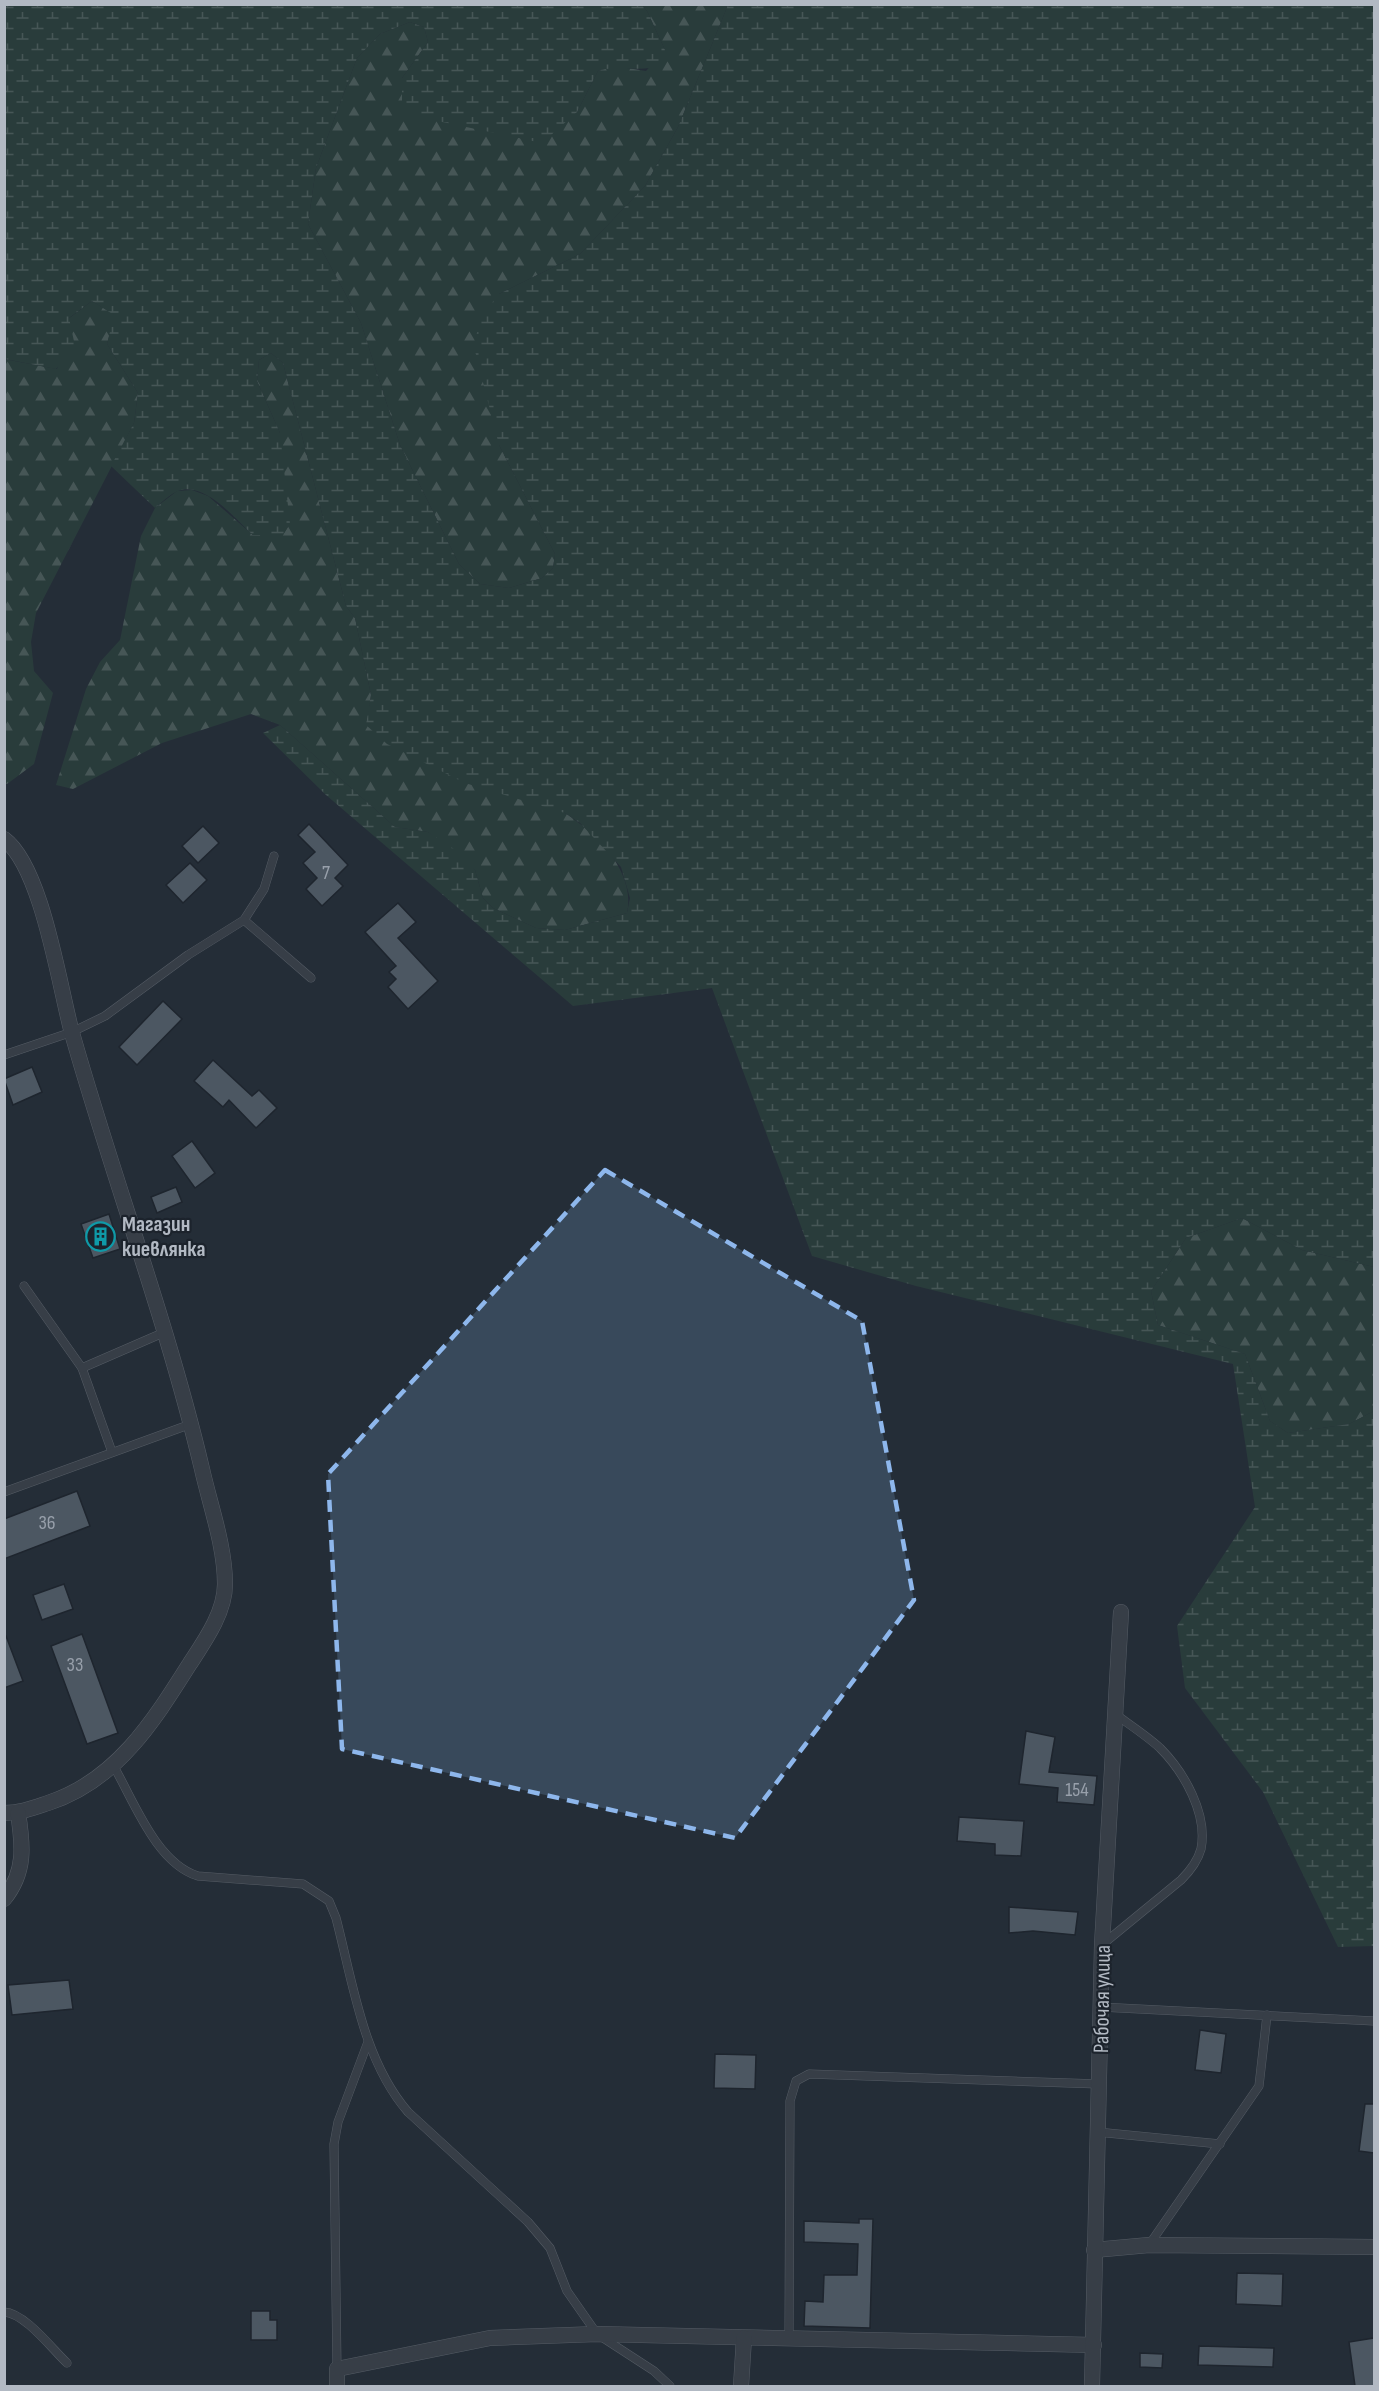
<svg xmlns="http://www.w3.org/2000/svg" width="1379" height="2391" font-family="'Sofia Sans Condensed',sans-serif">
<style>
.forest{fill:url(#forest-firs)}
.wetland{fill:url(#wetland-marsh)}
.building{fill:#4c5762;stroke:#1e252e;stroke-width:1.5}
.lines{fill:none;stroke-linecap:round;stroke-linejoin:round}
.service-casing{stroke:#555c65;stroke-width:9}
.minor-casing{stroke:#555c65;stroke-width:16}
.service{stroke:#373e47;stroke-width:8}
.minor{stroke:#373e47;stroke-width:15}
.marked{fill:#8eb7ec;fill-opacity:0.2;stroke:#8eb7ec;stroke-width:4.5;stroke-dasharray:12 8;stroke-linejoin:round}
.labels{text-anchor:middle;stroke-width:4.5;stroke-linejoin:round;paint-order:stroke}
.number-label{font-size:20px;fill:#98a0ab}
.poi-label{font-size:22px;font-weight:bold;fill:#b2b9c3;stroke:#1c232c;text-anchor:start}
.street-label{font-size:22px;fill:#b2b9c3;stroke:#1c232c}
</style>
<defs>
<pattern id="forest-firs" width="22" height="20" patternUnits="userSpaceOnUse" patternTransform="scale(1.5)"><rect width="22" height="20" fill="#293c3b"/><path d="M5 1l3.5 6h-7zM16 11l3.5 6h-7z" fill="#465656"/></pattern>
<pattern id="wetland-marsh" width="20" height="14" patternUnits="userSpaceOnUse" patternTransform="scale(1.5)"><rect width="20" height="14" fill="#293c3b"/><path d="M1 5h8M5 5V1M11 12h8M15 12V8" fill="none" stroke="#465656"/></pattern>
</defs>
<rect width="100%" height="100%" fill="#242d37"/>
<!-- forest -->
<g class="forest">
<path d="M642,5H728L678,127L645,186L580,254L499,294V445L555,554L553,568L542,578L509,588L480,584L459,564L400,445L361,323L308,224L316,168L357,58L380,34L410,22L424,27L428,42L402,78L577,112L598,71L614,66L646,71L665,50L647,11Z"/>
<path d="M92,301L115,315L107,344L138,393L134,423L36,613L31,642L34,671L53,693L34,764L7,784L4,783V359L57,369L68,319Z"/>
<path d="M271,353L283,363L346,606L355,618L371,695L367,725L565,813C597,834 636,872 627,913L565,930L536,928L493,908L483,898L475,870L428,832L395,827L280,725L251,714L162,743L73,789L56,785L86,689L100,662L120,640L141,536L155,508L177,491L192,490L208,496L253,535L280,433L257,381L259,360Z"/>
<path d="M1242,1218L1302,1250L1374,1267V1411L1349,1424L1288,1433L1270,1421L1245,1354L1158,1325L1151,1291L1186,1238Z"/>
</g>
<!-- wetland -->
<path class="wetland" d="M642,5L647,11L665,50L660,65C638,74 621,63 598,71L577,112L542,143L414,116L402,107V78L428,42L424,27L410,22L380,34L357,58L316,168L308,224L361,323L400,445L459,564L480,584L509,588L542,578L553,568L555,554L499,445L474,347L480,318L499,294L580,254L645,186L678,127L728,5H1374V1267L1302,1250L1242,1218L1186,1238L1151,1291L1158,1325L1245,1354L1270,1421L1288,1433L1349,1424L1374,1411V1946L1338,1947L1263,1792L1185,1688L1177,1626L1255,1507L1233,1364L916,1286L812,1256L712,988L573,1006L326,795L263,733L280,725L395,827L428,832L454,849L475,870L483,898L493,908L536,928L565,930L627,913L630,898L621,867L580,823L565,813L465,783L387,744L366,725L371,695L355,618L346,606L283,363L271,353L259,360L257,381L280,433L290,524L283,535H253C235,519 205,481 178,491C170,494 161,503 155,508L111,466L134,423L138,393L107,344L114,315L92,301L69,318L75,346L56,369L5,359V5Z"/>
<!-- building -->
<g class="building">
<path d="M309,824L348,865L335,878L343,886L322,906L306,889L317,878L303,863L315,852L298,835Z"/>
<path d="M203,826L219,843L198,863L182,846Z"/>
<path d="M190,863L207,880L183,903L166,885Z"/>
<path d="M398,903L416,922L398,938L438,981L408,1009L388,987L396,979L389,972L396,966L365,932Z"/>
<path d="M163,1001L182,1019L137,1065L119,1047Z"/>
<path d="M213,1060L252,1096L259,1090L277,1108L256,1128L229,1100L223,1107L194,1081Z"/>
<path d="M32,1067L42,1092L13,1105L4,1079Z"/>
<path d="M192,1141L215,1173L195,1188L172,1156Z"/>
<path d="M176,1187L182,1202L157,1213L151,1197Z"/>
<path d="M109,1214L120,1249L93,1258L81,1224Z"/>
<path d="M77,1491L90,1526L4,1559V1519Z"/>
<path d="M64,1584L73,1609L42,1620L33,1595Z"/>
<path d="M82,1634L118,1733L87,1744L51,1646Z"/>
<path d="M6,1636L23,1681L4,1688V1637Z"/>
<path d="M1026,1731L1055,1737L1049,1772L1097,1776L1094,1805L1057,1802L1058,1788L1019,1784Z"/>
<path d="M959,1817L1024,1821L1021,1856L995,1855V1844L957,1841Z"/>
<path d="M1009,1907L1078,1912L1075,1935L1033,1931L1009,1933Z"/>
<path d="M69,1980L73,2009L12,2015L8,1985Z"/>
<path d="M1200,2030L1226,2034L1221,2073L1195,2070Z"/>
<path d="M715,2054L756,2055L755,2089L714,2088Z"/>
<path d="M1365,2104H1374V2153L1359,2151Z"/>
<path d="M859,2219H873L870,2328L804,2326L805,2301L823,2302L824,2275H857L858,2244L804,2242V2221L859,2223Z"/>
<path d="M1237,2273L1283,2274L1282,2306L1236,2304Z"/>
<path d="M251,2311H270V2320H277V2340H251Z"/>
<path d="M1374,2338V2386H1355L1349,2342Z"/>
<path d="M1199,2346L1274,2348L1273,2367L1198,2365Z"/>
<path d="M1140,2353L1163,2354L1162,2368L1140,2367Z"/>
</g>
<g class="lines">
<defs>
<g id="service">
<path d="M244,920L264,889L274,856"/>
<path d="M4,1055L72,1032L105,1016L188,955L244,920L311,978"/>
<path d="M24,1286L82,1368L112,1452"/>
<path d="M82,1368L165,1332"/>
<path d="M4,1492L191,1424"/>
<path d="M113,1765C134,1801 156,1863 198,1876L303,1884L329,1901L336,1918C353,1983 363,2060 408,2112L528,2222L550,2248L567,2291L597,2334L654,2371L670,2386"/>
<path d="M1103,1944L1181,1880C1189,1872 1198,1860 1201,1849C1208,1814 1184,1772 1160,1748C1147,1736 1130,1725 1115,1714"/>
<path d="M1100,2007L1374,2021"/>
<path d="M1097,2132L1220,2144"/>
<path d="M1149,2245L1259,2086L1267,2015"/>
<path d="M4,2312C25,2313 52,2349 67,2363"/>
<path d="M789,2339L790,2101L796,2081L809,2074L1099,2084"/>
<path d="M337,2369L334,2144L338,2122L368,2042"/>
</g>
<g id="minor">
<path d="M4,839C42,867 59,985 72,1033C113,1178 167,1321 202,1469C210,1505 225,1546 225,1584C225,1613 204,1642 189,1665C153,1722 116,1781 48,1803C33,1808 20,1813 4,1813"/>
<path d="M4,1899C26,1872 23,1845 18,1813"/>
<path d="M1094,2250L1149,2245L1374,2247"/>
<path d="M337,2386V2369L490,2338L597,2334L1094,2345"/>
<path d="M741,2386L744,2338"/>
<path d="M1092,2386L1102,1945L1121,1612"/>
</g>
</defs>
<!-- service casing -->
<use href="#service" class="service-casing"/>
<!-- minor casing -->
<use href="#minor" class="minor-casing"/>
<!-- service -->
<use href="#service" class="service"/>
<!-- minor -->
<use href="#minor" class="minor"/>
</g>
<!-- marked area -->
<path class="marked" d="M605,1170L862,1321L914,1600L735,1838L342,1749L328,1474Z"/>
<!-- icons -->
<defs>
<symbol id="building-ring" viewBox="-11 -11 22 22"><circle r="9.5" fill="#1c232c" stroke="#0f9aa8" stroke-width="1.5"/><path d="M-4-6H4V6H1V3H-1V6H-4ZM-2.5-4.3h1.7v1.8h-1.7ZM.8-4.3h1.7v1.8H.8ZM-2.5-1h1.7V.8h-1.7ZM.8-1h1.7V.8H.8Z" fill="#0f9aa8"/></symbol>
</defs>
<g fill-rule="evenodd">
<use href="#building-ring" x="84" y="1220" width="33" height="33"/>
</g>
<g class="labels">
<!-- number labels -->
<g class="number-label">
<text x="326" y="879">7</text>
<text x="47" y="1529">36</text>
<text x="75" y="1671">33</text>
<text x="1077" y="1796">154</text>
</g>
<!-- poi labels -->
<g class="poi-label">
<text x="122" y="1231">Магазин<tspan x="122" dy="25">киевлянка</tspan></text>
</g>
<!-- street labels -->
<g class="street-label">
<text transform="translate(1101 1999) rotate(-89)" y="8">Рабочая улица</text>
</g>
</g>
<!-- border -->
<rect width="1379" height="2391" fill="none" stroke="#b2b9c3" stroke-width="12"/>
</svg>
